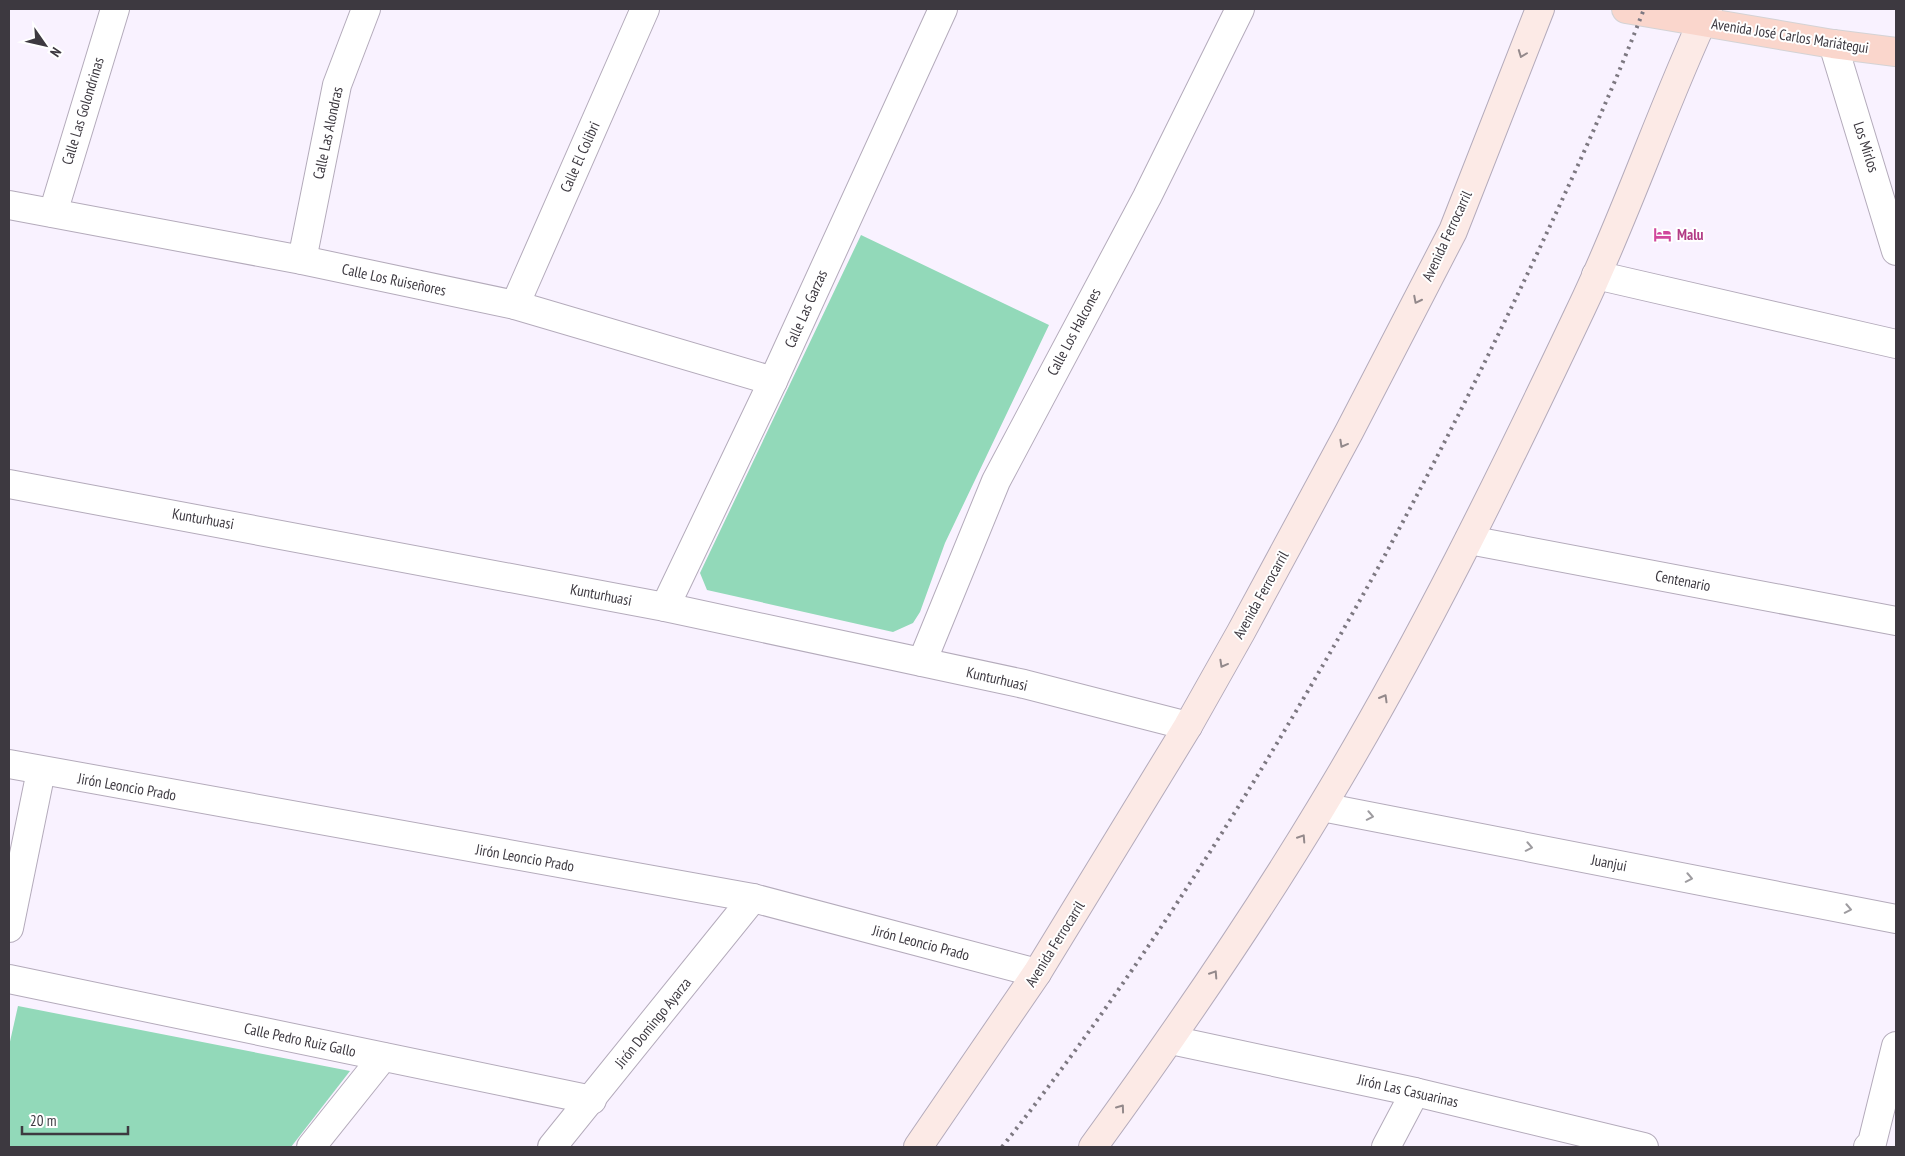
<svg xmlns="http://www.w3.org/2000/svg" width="1905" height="1156" font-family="'PT Sans Narrow',sans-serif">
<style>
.green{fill:#92d9b9}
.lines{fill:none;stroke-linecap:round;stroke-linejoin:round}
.street-casing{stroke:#b4abbb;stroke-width:30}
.secondary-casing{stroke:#b4abbb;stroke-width:30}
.primary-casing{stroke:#d4d3d5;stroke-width:30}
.street{stroke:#fff;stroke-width:28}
.secondary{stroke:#fceae6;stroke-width:28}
.primary{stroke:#fad6cc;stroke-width:28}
.rail{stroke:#7d7881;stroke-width:4;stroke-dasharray:2.5 5;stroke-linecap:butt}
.oneway{stroke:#93898b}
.oneway2{stroke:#9e9ca0}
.labels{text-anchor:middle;stroke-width:4;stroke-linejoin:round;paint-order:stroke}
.street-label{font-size:15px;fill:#3d3940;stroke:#fff}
.hotel-label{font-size:15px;font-weight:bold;fill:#b23c85;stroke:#fff;text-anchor:start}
</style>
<rect width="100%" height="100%" fill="#f9f2ff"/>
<!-- green -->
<g class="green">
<path d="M861,235L1049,325L945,543L920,612L913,623L893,632L707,590L700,573Z"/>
<path d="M18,1006L350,1071L291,1147H9V1046Z"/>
</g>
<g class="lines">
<defs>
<g id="street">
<path d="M1833,44L1896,251"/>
<path d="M9,205L302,260L515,305L773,381"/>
<path d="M53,213L115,9"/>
<path d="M302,260L337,85L366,9"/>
<path d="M1596,275L1896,344"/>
<path d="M515,305L645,9"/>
<path d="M9,484L665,607L1024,684L1188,726"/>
<path d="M1469,540L1896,621"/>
<path d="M665,607L773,381L943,9"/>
<path d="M922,662L996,481L1147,197L1240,9"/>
<path d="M9,764L753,898L1037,973"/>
<path d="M1322,807L1896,919"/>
<path d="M9,928L41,771"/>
<path d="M9,979L592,1100"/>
<path d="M1171,1040L1415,1092L1644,1147"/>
<path d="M311,1147L383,1057"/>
<path d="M552,1147L753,898"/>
<path d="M1386,1147L1415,1092"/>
<path d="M1868,1147L1872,1143L1896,1046"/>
</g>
<g id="secondary">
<path d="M918,1147L1037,973L1188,726L1241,632L1349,432L1453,231L1540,9"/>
<path d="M1093,1147C1173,1037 1251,924 1322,806C1419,646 1501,478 1581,309C1628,211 1662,107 1708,9"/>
</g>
<path id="primary" d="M1626,9L1833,44L1896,52"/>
</defs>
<!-- street casing -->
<use href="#street" class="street-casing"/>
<!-- secondary casing -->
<use href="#secondary" class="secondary-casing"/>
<!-- primary casing -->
<use href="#primary" class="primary-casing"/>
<!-- street -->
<use href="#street" class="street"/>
<!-- secondary -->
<use href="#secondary" class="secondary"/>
<!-- primary -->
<use href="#primary" class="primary"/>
<!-- rail -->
<path class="rail" d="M1002,1147C1145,966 1266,769 1378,568C1439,456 1496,342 1550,226C1583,155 1616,82 1644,9"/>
</g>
<!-- one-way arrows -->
<defs><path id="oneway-chevron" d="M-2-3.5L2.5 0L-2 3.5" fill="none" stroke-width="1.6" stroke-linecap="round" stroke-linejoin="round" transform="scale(1.25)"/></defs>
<g class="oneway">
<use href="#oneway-chevron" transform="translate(1522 54) rotate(111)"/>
<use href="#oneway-chevron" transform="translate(1417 300) rotate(117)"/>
<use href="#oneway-chevron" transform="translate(1343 444) rotate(119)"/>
<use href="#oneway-chevron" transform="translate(1223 664) rotate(119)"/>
<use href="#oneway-chevron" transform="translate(1384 698) rotate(-60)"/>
<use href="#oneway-chevron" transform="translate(1302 838) rotate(-57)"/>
<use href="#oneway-chevron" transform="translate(1214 974) rotate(-57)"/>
<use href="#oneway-chevron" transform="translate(1121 1108) rotate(-54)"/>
</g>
<g class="oneway2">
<use href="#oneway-chevron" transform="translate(1370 816) rotate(11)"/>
<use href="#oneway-chevron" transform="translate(1529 847) rotate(11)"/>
<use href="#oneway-chevron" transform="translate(1689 878) rotate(11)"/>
<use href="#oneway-chevron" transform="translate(1848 909) rotate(11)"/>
</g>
<!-- icons -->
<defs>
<symbol id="hotel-bare" viewBox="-9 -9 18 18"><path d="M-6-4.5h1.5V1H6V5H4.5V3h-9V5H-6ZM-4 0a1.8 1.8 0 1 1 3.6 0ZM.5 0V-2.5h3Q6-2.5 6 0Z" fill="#d1479c" stroke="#fff" stroke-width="2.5" paint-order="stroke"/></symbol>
</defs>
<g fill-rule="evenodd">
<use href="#hotel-bare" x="1650" y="222" width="25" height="25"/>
</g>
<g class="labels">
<!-- street labels -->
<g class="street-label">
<text transform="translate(1790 36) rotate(9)" y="5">Avenida José Carlos Mariátegui</text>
<text transform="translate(83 111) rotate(-73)" y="5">Calle Las Golondrinas</text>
<text transform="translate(328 133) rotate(-78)" y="5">Calle Las Alondras</text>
<text transform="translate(1866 147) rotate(72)" y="5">Los Mirlos</text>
<text transform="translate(580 157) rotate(-66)" y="5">Calle El Colibri</text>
<text transform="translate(1447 236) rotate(-65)" y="5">Avenida Ferrocarril</text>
<text transform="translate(394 280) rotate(12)" y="5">Calle Los Ruiseñores</text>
<text transform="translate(806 309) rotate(-66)" y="5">Calle Las Garzas</text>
<text transform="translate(1074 332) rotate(-62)" y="5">Calle Los Halcones</text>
<text transform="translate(203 519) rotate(10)" y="5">Kunturhuasi</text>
<text transform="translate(1683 581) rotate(11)" y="5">Centenario</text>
<text transform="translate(601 595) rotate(11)" y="5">Kunturhuasi</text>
<text transform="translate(1261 595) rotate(-61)" y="5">Avenida Ferrocarril</text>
<text transform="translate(997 679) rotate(13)" y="5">Kunturhuasi</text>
<text transform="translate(127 787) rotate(10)" y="5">Jirón Leoncio Prado</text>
<text transform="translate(525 858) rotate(10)" y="5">Jirón Leoncio Prado</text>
<text transform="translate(1609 863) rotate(11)" y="5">Juanjui</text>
<text transform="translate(921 943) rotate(15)" y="5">Jirón Leoncio Prado</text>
<text transform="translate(1055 944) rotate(-58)" y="5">Avenida Ferrocarril</text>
<text transform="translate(653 1023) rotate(-51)" y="5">Jirón Domingo Ayarza</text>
<text transform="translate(300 1040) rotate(12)" y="5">Calle Pedro Ruiz Gallo</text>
<text transform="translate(1408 1091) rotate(13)" y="5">Jirón Las Casuarinas</text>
</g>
<!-- hotel labels -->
<g class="hotel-label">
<text x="1677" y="240">Malu</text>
</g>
</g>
<!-- border -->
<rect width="1905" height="1156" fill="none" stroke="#3d3940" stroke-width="20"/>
<!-- north arrow -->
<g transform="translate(45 45) rotate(124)" stroke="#ffffff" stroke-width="4" paint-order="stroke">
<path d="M0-4L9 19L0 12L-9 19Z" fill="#3d3940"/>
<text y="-8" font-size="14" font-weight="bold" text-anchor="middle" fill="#3d3940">N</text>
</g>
<!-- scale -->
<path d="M22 1126v8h106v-8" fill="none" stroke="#3d3940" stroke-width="2.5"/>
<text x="30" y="1126" font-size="15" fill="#3d3940" stroke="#ffffff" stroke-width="4" paint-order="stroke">20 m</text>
</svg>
